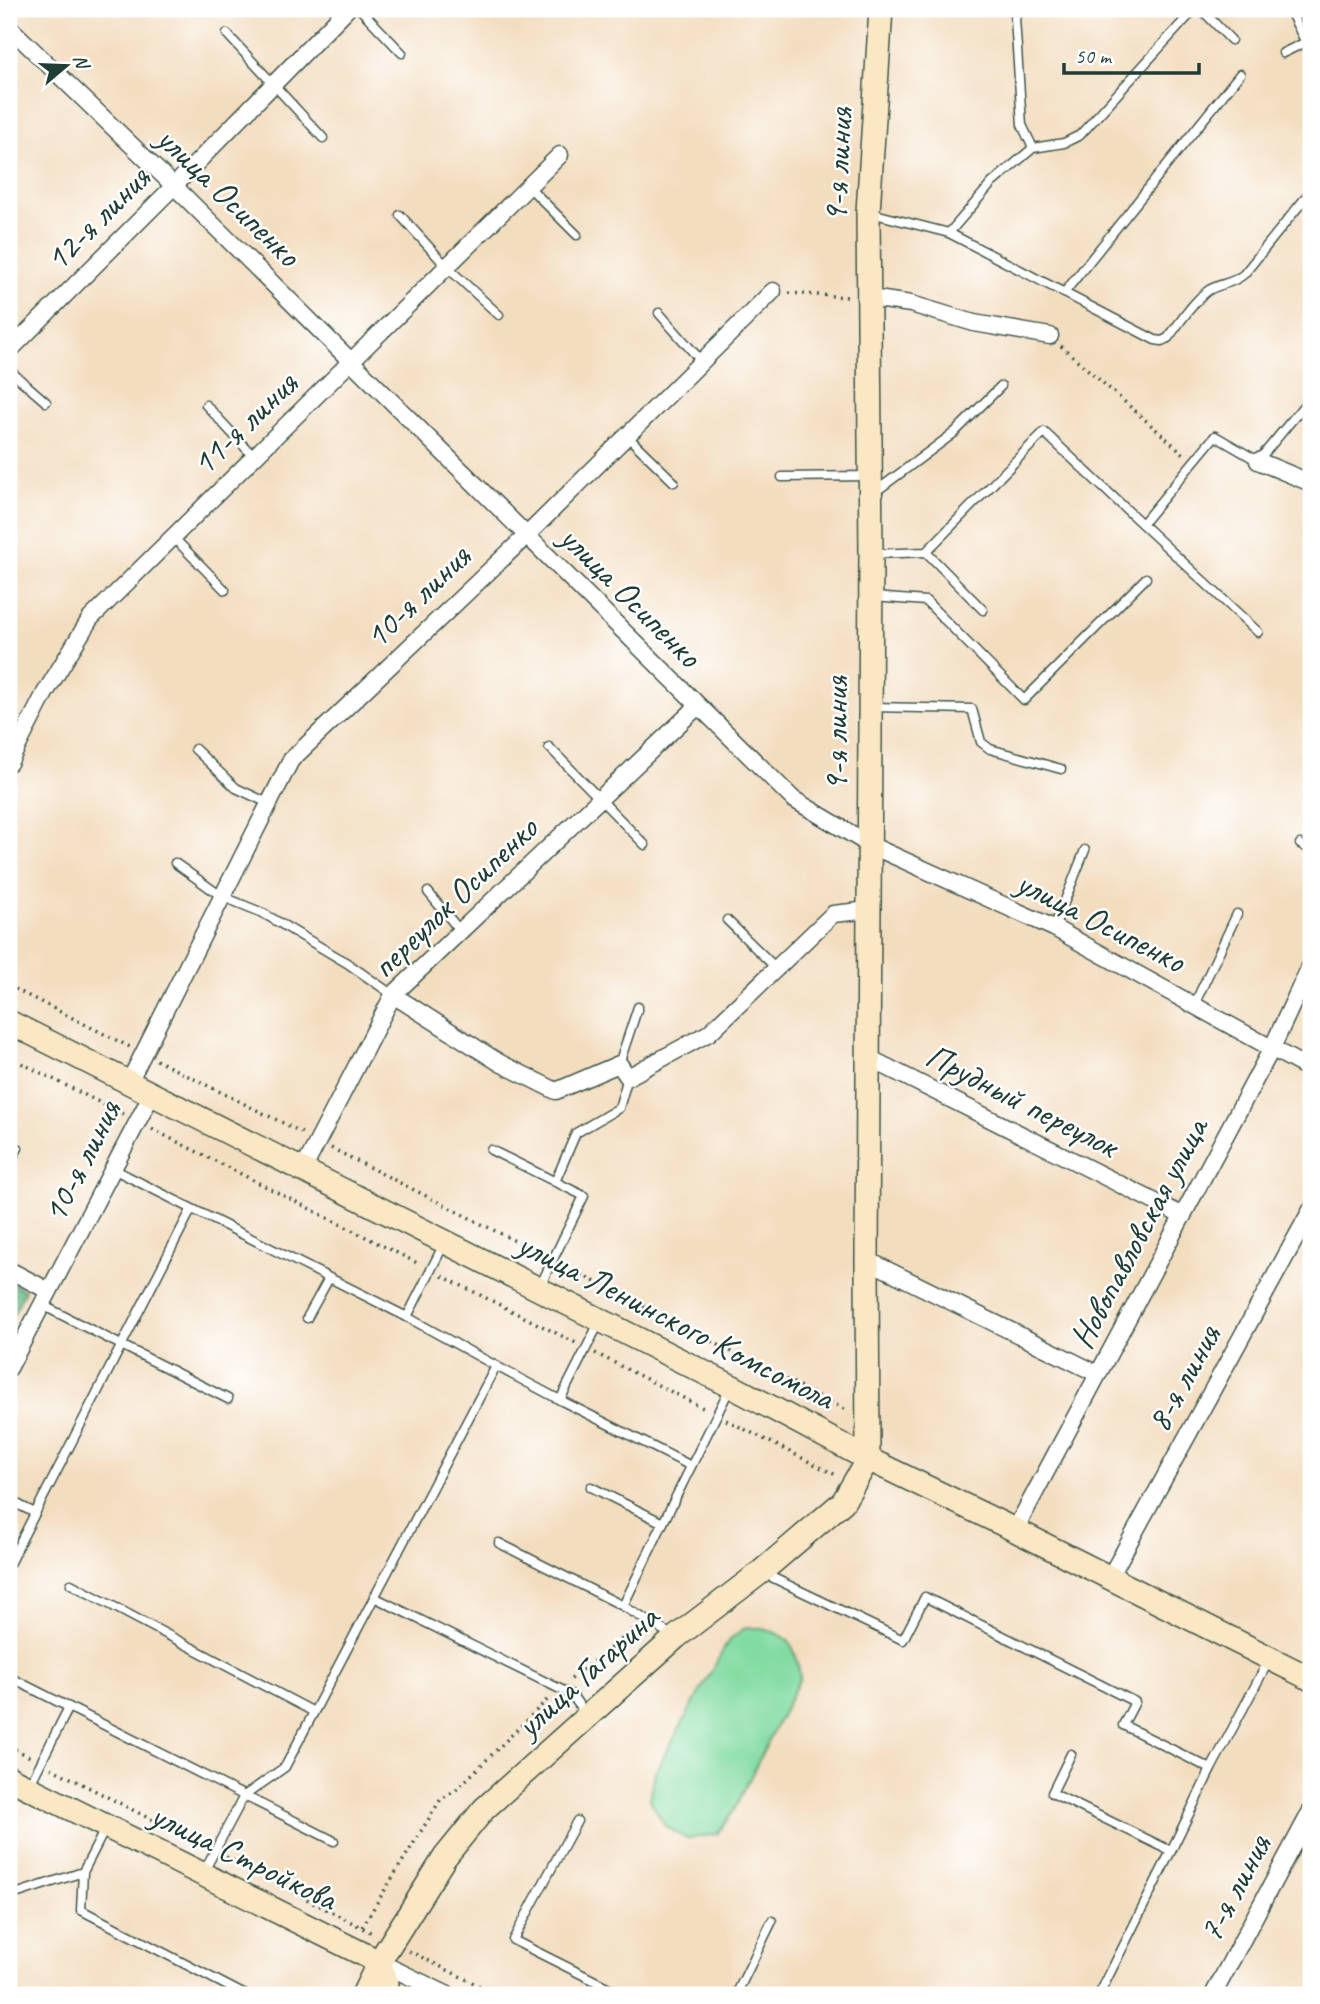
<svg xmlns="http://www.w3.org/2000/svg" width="1320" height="2004" font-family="Caveat,sans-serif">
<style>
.green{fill:#82dba1;stroke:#508c6a;stroke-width:2}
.forest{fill:#69bb87;stroke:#447c5e;stroke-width:2}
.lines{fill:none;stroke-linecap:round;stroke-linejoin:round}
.lane-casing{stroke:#3f5549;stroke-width:11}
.street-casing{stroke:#3f5549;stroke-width:19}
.secondary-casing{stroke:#3f5549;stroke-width:26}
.path{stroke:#3f5549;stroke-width:3.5;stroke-dasharray:2 5;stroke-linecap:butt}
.lane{stroke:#fff;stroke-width:8}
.street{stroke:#fff;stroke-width:16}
.secondary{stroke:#fae7c3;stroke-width:23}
.labels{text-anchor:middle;stroke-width:5;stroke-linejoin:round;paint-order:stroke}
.street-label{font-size:35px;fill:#1f3d34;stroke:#fff}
</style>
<rect width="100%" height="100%" fill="#fff"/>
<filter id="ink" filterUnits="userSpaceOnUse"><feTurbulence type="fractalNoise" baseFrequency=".0143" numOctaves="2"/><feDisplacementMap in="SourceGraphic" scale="14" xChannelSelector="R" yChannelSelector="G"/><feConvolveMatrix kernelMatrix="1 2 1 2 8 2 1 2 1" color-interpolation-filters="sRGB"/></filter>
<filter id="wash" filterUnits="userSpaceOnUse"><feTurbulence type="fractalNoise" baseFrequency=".00686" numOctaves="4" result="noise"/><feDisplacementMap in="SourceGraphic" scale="28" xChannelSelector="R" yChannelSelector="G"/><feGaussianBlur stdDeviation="1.57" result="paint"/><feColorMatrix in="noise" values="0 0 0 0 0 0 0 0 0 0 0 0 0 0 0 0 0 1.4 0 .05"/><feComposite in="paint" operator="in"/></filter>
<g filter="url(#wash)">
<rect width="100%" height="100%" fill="#f3ddbf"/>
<!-- green -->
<path class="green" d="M746,1627C785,1630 796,1639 800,1678L733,1812L717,1834L687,1839L665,1826L650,1800L655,1772L729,1640Z"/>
<!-- forest -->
<path class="forest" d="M9,1282L25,1290L9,1324Z"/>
</g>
<g filter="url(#ink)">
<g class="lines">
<defs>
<g id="lane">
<path d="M360,9L402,53"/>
<path d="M1022,9L1018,11L1015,18L1022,125L1033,148"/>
<path d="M1199,9L1203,11L1231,40"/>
<path d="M1289,9L1311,53"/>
<path d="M227,34L323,138"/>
<path d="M1283,53L1306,42"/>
<path d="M528,186L577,235"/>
<path d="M871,213L949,233L992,183L1033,148L1064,143L1080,135L1193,11L1197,9"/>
<path d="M400,215L447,267L499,315"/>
<path d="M949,233L1155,340L1162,341L1168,338C1179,324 1194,300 1209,290C1221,283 1233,284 1244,274L1311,191"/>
<path d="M1064,293L1240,74"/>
<path d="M659,313L702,362"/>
<path d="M9,370L46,402"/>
<path d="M206,405L254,457"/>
<path d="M627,436L674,482"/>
<path d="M782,477L870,476"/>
<path d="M875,492L954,433L1001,386"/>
<path d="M1142,524L1258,632"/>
<path d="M173,537L225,590"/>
<path d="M926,552L983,610"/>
<path d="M874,554L926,552L1044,432L1142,524L1215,436L1258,461L1311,397"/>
<path d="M873,597L926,601L1024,700L1146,578"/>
<path d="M871,707L972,709L981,742L990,749L1061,769"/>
<path d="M549,747L645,845"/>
<path d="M195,749L236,788L268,803"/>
<path d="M1300,844L1311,850"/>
<path d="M175,863L221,896L263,913L347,963L393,995"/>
<path d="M428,892L461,932"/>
<path d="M727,920L776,968"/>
<path d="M1054,928L1085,850"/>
<path d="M1194,1005L1237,914"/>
<path d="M619,1064L638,1007"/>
<path d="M491,1150L584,1196L540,1286"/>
<path d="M9,1165L18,1148"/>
<path d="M113,1169L407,1317L444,1244"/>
<path d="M555,1182L576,1133L619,1108L628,1077"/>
<path d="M42,1305L228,1399"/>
<path d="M407,1317L496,1366"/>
<path d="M307,1318L329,1278"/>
<path d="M560,1400L691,1466"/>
<path d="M591,1487L663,1523L623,1606L673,1636"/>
<path d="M9,1500L35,1513"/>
<path d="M663,1523L730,1388"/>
<path d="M499,1543L623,1606"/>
<path d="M9,1564L191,1210"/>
<path d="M765,1574L903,1640L925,1597L1135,1702L1123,1725L1211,1769"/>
<path d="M71,1584L314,1712"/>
<path d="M374,1597L572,1695L586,1715"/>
<path d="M9,1677L334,1841"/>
<path d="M1071,1754L1052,1793L1171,1851L1211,1769L1269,1660"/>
<path d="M29,1786L69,1707"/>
<path d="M577,1821L513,1940L623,1995"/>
<path d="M105,1829L83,1872L81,1910L245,1995"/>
<path d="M203,1873L244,1796L285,1767L496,1366L560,1400L599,1323"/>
<path d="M9,1896L83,1872"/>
<path d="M736,1995L772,1921"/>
<path d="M1099,1995L1171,1851"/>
</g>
<g id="street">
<path d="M9,27L174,186L793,799L870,845L1054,928L1311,1070"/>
<path d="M870,298L911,304L974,323L1050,336"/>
<path d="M9,351L174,186L347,9"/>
<path d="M1258,461L1311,483"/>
<path d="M9,763L45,693L90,619L560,155"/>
<path d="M393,995L500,1063L556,1091L619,1064L628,1077L709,1033L833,914L870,910"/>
<path d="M869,1058L1183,1216"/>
<path d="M129,1082L291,760L526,536L773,291"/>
<path d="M303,1170L393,995L698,706"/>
<path d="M867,1260L1098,1374"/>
<path d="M9,1270L49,1291"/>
<path d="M9,1368L152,1094"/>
<path d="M1015,1530L1272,1048L1311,964"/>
<path d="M1110,1577L1311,1210"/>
<path d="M379,1962L448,1995"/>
<path d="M1213,1995L1311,1811"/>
</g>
<g id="secondary">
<path d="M9,1022L731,1386L868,1459L1015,1530L1311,1679"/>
<path d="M9,1778L379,1962"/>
<path d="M379,1962L387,1983L386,1995"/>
<path d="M363,1995L379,1962L445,1857L484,1809L676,1637L761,1572L843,1502L868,1459L867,1260L871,554L868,212L881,9"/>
</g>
</defs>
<!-- lane casing -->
<use href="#lane" class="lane-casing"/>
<!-- street casing -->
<use href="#street" class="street-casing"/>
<!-- secondary casing -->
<use href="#secondary" class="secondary-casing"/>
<!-- path -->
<g class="path">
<path d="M789,293L848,297"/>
<path d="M1061,346L1184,454"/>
<path d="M9,986L130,1047"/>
<path d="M9,1057L123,1114"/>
<path d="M156,1060L303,1133"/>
<path d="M152,1129L419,1264"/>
<path d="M331,1148L543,1255"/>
<path d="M562,1265L848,1411"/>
<path d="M442,1276L576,1343"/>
<path d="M595,1353L707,1410"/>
<path d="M726,1420L838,1476"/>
<path d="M571,1679L636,1628"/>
<path d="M9,1746L32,1758"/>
<path d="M51,1768L203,1846"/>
<path d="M226,1857L374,1934"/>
<path d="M362,1927L441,1799L456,1790L549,1698"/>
<path d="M409,1951L498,1995"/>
</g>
<!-- lane -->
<use href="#lane" class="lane"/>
<!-- street -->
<use href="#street" class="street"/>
<!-- secondary -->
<use href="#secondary" class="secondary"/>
</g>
</g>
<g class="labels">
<!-- street labels -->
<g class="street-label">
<text transform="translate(837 165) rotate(-87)" y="12">9-я линия</text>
<text transform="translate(229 196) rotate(44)" y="12">улица Осипенко</text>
<text transform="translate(97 218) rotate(-45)" y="12">12-я линия</text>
<text transform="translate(244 423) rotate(-44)" y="12">11-я линия</text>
<text transform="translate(417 596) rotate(-44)" y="12">10-я линия</text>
<text transform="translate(631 596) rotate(45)" y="12">улица Осипенко</text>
<text transform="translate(835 734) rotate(-90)" y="12">9-я линия</text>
<text transform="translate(454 897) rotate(-44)" y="12">переулок Осипенко</text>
<text transform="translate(1101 921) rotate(27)" y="12">улица Осипенко</text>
<text transform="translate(1022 1100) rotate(27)" y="12">Прудный переулок</text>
<text transform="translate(81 1161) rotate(-63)" y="12">10-я линия</text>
<text transform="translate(1138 1233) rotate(-62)" y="12">Новопавловская улица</text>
<text transform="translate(676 1320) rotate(27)" y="12">улица Ленинского Комсомола</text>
<text transform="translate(1183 1378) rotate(-61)" y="12">8-я линия</text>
<text transform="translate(587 1671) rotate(-42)" y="12">улица Гагарина</text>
<text transform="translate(244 1856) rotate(26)" y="12">улица Стройкова</text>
<text transform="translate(1234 1888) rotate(-62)" y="12">7-я линия</text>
</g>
</g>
<!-- margin -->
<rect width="1320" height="2004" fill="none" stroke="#fff" stroke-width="35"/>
<!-- north arrow -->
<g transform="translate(66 66) rotate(71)" stroke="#ffffff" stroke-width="5" paint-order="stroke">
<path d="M0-5L12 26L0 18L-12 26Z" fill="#1f3d34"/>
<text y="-10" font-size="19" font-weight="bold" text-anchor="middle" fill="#1f3d34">N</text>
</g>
<!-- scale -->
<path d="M1064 63v10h135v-10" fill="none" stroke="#1f3d34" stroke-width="3.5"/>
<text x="1075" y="63" font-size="21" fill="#1f3d34" stroke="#ffffff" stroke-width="5" paint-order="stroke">50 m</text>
</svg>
